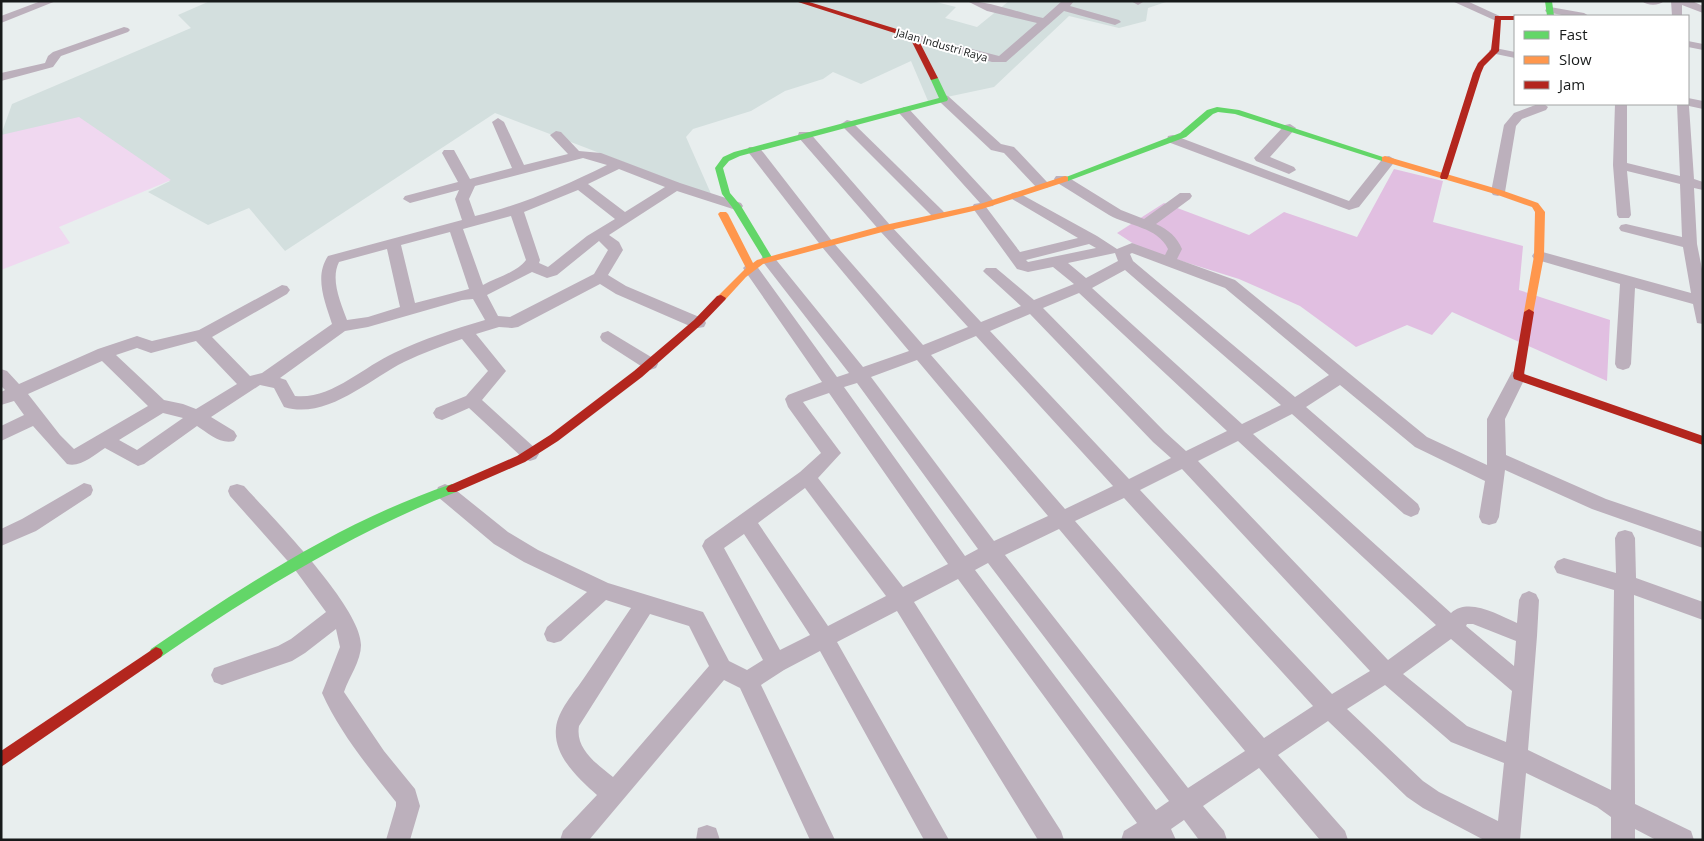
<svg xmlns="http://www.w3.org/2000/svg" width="1704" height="841" font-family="'Open Sans',sans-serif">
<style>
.built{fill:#d3dfde}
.green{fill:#f0d8f0}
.forest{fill:#e1bfe1}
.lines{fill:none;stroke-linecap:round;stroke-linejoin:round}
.street{fill:#bcb0bc;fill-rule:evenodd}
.fast{fill:#63d668;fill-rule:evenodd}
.slow{fill:#ff974d;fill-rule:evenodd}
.jam{fill:#b3261e;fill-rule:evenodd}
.labels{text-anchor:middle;stroke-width:4;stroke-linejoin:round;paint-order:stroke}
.far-street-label{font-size:11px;fill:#171a1a;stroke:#fff}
</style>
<rect width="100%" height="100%" fill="#e8eeee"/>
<!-- built -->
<path class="built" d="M210,1H932L956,7L945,18L977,27L1009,1H1169L1148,8L1146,21L1119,28L1069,16L994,87L928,101L911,61L861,84L833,72L823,79L785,91L751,111L693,129L686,137L712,196L495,113L285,251L249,208L208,225L148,192L170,181L1,135L12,104L191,28L178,15Z"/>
<!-- green -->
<path class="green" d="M79,117L171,180L59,227L70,243L1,270V135Z"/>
<!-- forest -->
<path class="forest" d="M1394,169L1443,181L1433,222L1523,246L1519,290L1610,320L1607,381L1452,312L1432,335L1407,325L1356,347L1300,306L1239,279L1140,248L1117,233L1164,203L1249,235L1284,212L1357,237Z"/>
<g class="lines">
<!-- street -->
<g class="street">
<path d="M41,1H56L1,23V16Z"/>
<path d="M967,1C989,1 1020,13 1043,18L1062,1H1074L1070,6L1119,20L1121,22L1115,25L1064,11L1006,62H992L909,39L907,37L913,34L999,56L1037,23L987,11Z"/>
<path d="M1131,1H1143V2L1138,5Z"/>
<path d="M1452,1H1467L1504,18L1502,20H1494Z"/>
<path d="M1642,1H1664C1659,6 1647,6 1642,1Z"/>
<path d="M1671,1H1692L1703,6V13L1682,5V16H1672Z"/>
<path d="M1550,7L1584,13L1589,16H1567L1546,12L1545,10Z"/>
<path d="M124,27L128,28L130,30L128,32L61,56L53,67L1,81V73L45,63L48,56L53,52Z"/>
<path d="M1688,41L1703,44V50L1688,47Z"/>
<path d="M1495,48L1515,52V58L1491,53L1489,51L1491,49Z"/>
<path d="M944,95L948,96L1001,144L1014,147L1047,182L1049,185L1047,188H1037L1004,153L991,150L940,102L938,99L940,96Z"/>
<path d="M1688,98L1703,101V109L1689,106L1694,179L1703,182V190L1694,188L1697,244L1703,274V324L1697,323L1693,304L1635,288L1631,364L1629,368L1623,370L1617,368L1615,364L1620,284L1534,259L1532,256L1534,253L1539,251L1691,293L1683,247L1621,231L1619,228L1621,225L1626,224L1682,237L1680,184L1627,171L1631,215L1629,218H1619L1617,215L1613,165L1615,104H1627V163L1680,176L1677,104H1688Z"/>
<path d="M1538,104H1544L1548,107L1546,110L1522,119L1516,126L1505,192L1498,196L1493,195L1491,192L1504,125L1514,113Z"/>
<path d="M904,107L908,108L993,200L995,203L993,206L986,207L1020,252L1078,238L1012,199L1010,196L1012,193L1017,192L1097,236L1117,249L1132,243L1165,255L1168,249C1158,227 1128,226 1109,215C1091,204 1074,193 1056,182L1054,179L1056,176H1066L1121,210L1144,219L1180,193H1190L1192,196L1190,199L1156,224C1169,230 1177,237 1182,249L1177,259L1235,280L1427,437L1487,465V419L1512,372L1518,370L1524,372L1526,376L1505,419L1506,455L1606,499L1703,532V548L1592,509L1505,470L1499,517L1496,523L1489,525L1482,523L1479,517L1485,481L1415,447L1340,385L1306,407L1418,504L1420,509L1418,514L1411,517L1404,514L1292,414L1253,434L1451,613C1469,597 1498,615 1517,623L1519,600L1522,594L1529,591L1536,594L1539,600L1537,636L1528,750L1611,790L1614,590L1557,573L1554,567L1557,561L1564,558L1616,573L1615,538L1618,532L1625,530L1632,532L1635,538L1636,578L1703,602V620L1634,595L1635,804L1691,831L1694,840H1656L1635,829V840H1611V817L1597,807L1526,773L1520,840H1484L1423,808L1407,797L1328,721L1278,755L1345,831L1348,840H1320L1259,768L1203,806L1224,831L1227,840H1199L1184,820L1171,829L1176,840H1121L1124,831L1137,823L958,579L914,602L1061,831L1064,840H1038L897,611L837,642L949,840H924L820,651L784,670L761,685L835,840H810L740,688L724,680L589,840H560L563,831L597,795C579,779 553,756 556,728C558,710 574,693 584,678C600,655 615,631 631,608L606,600L561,641L554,643L547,641L544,634L547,627L587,592L524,562L494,544L438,497L436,492L438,487L445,484L452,487L508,532L538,550L608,583L703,612L729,661L747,670L763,660L702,546L705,540L800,472L821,453L788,407L785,399L788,395L822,382L743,268L746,265H756L837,377L849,373L763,262L761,259L763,256H773L863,367L909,351L822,247L749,153L747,150L749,147H759L832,241L923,345L968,327L880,231L799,138L798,135L799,132H809L890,225L981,322L1021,306L986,274L983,271L986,268H996L1034,300L1074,284L1053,267L1028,272L1017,269L972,207L974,204L980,203L900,114L898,111ZM1089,244L1096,248L1028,262L1026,260ZM1115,253L1118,261L1086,278L1068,263ZM1132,253L1225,288L1329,375L1295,397L1133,261L1130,254ZM1125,270L1281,405L1242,424L1092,288ZM1079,293L1227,431L1186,451L1165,432L1043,308ZM1030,314L1153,442L1171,458L1129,479L990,331ZM976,336L1113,486L1065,509L931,355ZM917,360L1048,516L994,541L871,377ZM857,383L978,549L965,556L844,387ZM829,393L948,564L903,587L818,478L841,453L803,402ZM1238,441L1436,625L1388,660L1198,461ZM1182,469L1370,671L1332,694L1140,490ZM805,488L886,596L828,626L758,523ZM1124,498L1313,706L1264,738L1075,521ZM1059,529L1245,751L1188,788L1005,555ZM744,534L810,635L780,650L724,548ZM988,563L1169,801L1156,810L975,570ZM650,614L689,626L709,666L613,777C597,764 575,749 579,726ZM1467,624H1473L1516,641L1514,666L1466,626ZM1451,639L1512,691L1506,742L1467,726L1403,674ZM1385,685L1451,742L1504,763L1498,821L1439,792L1423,781L1347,709Z"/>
<path d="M498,118L504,122L524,165L568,154L550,135L556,131L561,132L579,151L601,153L680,183L741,203L743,206L741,209L736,210L677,191L609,235L619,242L623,250L608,275L626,286L704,319L706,323L704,327L698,328L692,327L616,294L600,284L518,327L512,328L499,327L476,334L506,371L482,400L536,449L539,454L536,459L530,461L524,459L469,408L442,420L436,418L433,413L436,408L466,396L488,371L462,339C442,346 423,353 404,362C368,380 327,420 284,407L274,388L260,385L211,417L234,431L237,436L234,441C221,445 208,433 197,426L144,464L138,466L105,448C94,455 80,468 67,464L33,426L1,441V426L24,415L14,401L1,405V392L5,390L1,386V369L7,371L19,384L98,349L137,336L152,341L199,330L282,285L287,286L290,290L287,294L212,337L250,376L262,373L332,324C325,302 314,277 328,256L462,220L455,199L459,190L410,203L403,199L405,196L458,182L442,153L444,150H454L470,179L512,168L492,122ZM583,158L607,165C562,187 524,204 475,216L469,199L475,186ZM619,169L665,187L625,212L588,184ZM578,190L615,219L587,236L548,267L539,263L540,260L524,212ZM511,216L526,260C517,272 496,278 483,285L463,229ZM450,232L469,289L415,303L401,245ZM599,241L608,250L594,274L510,317L498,316L487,295L532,272L547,278L557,275ZM387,249L400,307L368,317L347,320C341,303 330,280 339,262ZM473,299L485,320C454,329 423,339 394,353C363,367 331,400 295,396L286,380L280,378L345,331L368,327L462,300ZM196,341L237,384L196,409L183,404L164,400L116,355L137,348L151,353ZM102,361L148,406L74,449L60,435L28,394ZM163,413L183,418L137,450L119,440Z"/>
<path d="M847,120L851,121L943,211L945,214L943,217H933L843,127L841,124Z"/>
<path d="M1290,124L1296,128L1270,157L1294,167L1296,170L1289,174L1256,161L1254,158L1285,125Z"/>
<path d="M1173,135L1349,201L1384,157L1389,156L1396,160L1359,207L1349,210L1168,142L1167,139L1168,136Z"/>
<path d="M608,331L656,360L658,364L656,368L650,370L644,368L602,341L600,337L602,333Z"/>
<path d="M84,483L91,485L93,490L91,495L36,531L1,546V529L22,519Z"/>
<path d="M237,484L244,486C271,516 361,607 361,645C361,661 349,677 344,692L384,751L415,789L420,806L410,840H386L396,806V802C369,768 340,733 322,693L340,647L336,629L305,653L292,661L222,685L214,682L211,675L214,668L278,646L291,639L326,612L293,567L230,496L228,491L230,486Z"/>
<path d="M707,825L716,828L720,840H696L698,828Z"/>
</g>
<!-- fast -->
<g class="fast">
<path d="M1545,1H1552L1554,16H1547Z"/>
<path d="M931,76L938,78L948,99L947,101L740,156L729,161L723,168L730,193L741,206L773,259L771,261H765L732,207L722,194L715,168L723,157L734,152L939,98L930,78Z"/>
<path d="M1217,107L1239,110L1389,159L1388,161H1382L1235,114L1218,112L1213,114L1186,137L1068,181H1062L1061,179L1180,133L1207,110Z"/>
<path d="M452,484L456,486L458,489L456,492C350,534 254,593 161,657L156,659L151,657L149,653L151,649C245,585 344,520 452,484Z"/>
</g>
<!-- slow -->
<g class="slow">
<path d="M1385,156L1501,190L1538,203L1545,212L1544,256L1533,314L1529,315L1524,312L1534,256L1535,212L1532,207L1495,194L1382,161V157Z"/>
<path d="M1065,176L1068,177V181L982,209L886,231L763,264L746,277L725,300L721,301L716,298L746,268L718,214L720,212H726L728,214L753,263L757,260L885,225L977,205Z"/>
</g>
<!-- jam -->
<g class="jam">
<path d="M795,1H806L916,35L938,78L931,80L910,38Z"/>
<path d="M1495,16H1517L1515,20H1501L1499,51L1484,66L1481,73L1448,177L1447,179H1441L1440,177L1473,73L1478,63L1491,50Z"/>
<path d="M721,295L726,298L725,300L702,324L642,377L558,441L525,462L456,492H448L446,489L448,486L517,456L550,435L634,371L694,320L717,296Z"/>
<path d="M1529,309L1534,312L1524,374L1703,436V445L1514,379L1513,376L1524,312Z"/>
<path d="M156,647L161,649L163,653L161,657L1,767V751Z"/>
</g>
</g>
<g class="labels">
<!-- far-street labels -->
<g class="far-street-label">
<text transform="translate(942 45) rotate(16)" y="4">Jalan Industri Raya</text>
</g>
</g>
<!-- border -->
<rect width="1704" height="841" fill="none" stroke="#171a1a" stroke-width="5"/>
<!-- legend -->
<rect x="1514" y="15" width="175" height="90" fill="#ffffff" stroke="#a2a3a3"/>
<rect x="1524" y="31" width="25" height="8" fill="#63d668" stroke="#a2a3a3"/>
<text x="1559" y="40" font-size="15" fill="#171a1a">Fast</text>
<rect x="1524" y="56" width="25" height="8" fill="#ff974d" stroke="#a2a3a3"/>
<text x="1559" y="65" font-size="15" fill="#171a1a">Slow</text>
<rect x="1524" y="81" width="25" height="8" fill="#b3261e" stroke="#a2a3a3"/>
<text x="1559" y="90" font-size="15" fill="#171a1a">Jam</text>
</svg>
